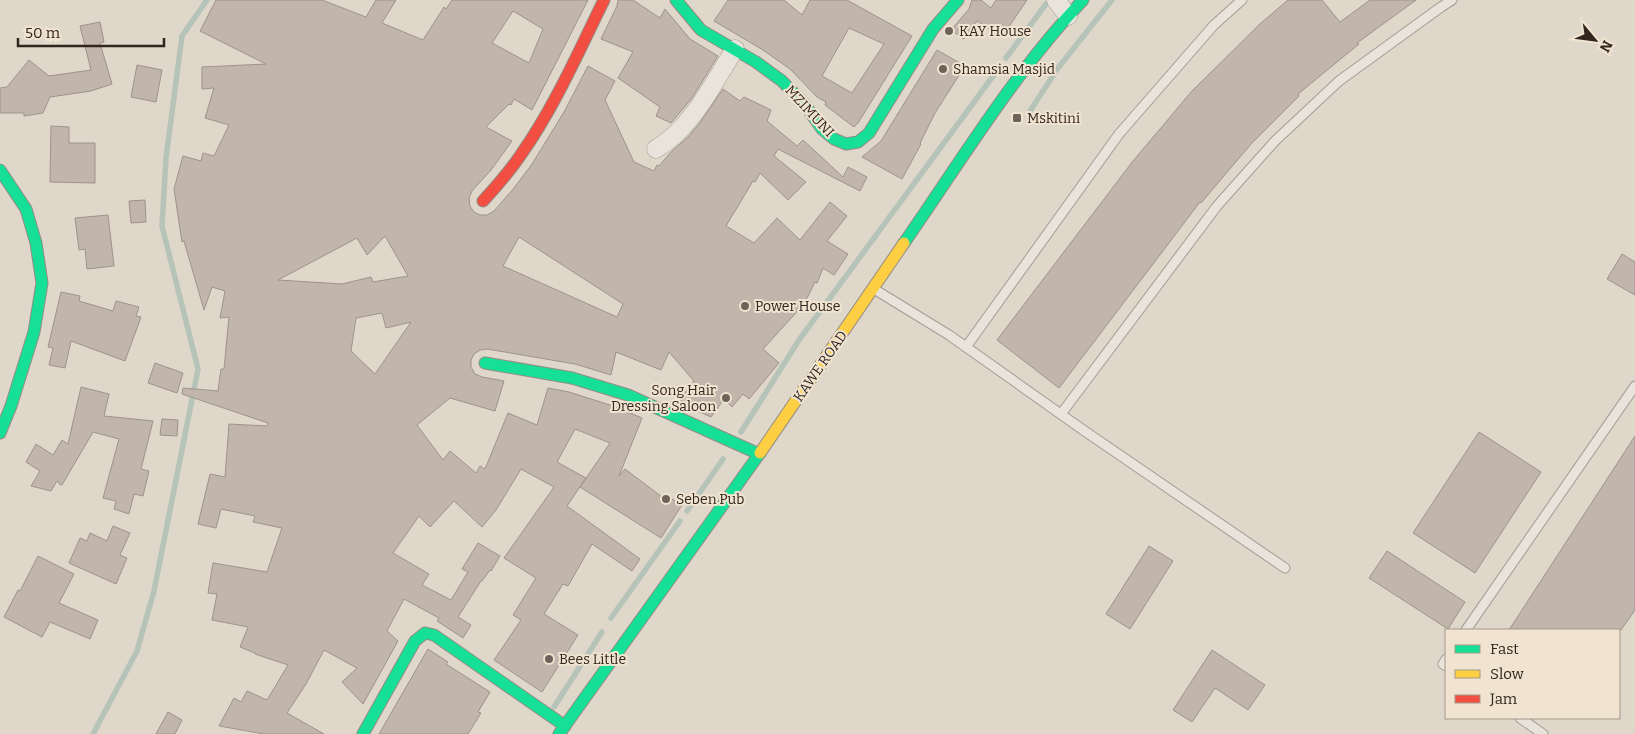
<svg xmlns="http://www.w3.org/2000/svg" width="1635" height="734" font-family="Bitter,serif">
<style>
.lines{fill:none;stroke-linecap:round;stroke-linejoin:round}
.stream{stroke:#b6c3b9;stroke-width:5.5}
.building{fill:#c2b5ab;stroke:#9e938a;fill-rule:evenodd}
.lane-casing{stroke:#a49c94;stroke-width:11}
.street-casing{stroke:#a49c94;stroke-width:19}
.fast-casing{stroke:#948c84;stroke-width:13}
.slow-casing{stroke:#948c84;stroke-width:13}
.jam-casing{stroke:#948c84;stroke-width:13}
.lane{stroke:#e8e3db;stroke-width:9}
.street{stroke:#e8e3db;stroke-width:18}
.fast{stroke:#16e098;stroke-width:11}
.slow{stroke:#ffcf43;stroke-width:11}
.jam{stroke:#f24e42;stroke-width:11}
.poi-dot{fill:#6e635a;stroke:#f0e4d1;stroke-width:2}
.labels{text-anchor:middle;stroke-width:4;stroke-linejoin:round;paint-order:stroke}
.poi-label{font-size:14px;fill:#31251e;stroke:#f0e4d1;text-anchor:start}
.street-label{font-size:14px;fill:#31251e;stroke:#f0e4d1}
</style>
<rect width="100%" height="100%" fill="#dfd7ca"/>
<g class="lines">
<!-- stream -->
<g class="stream">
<path d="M1006,58L1046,4"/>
<path d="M1030,111L1058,68L1112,0"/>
<path d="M741,432L799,340L999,68"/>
<path d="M687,511L723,459"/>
<path d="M611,618L680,521"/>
<path d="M554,707L602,632"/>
<path d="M93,734L137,651L154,591L198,369L162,226L166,158L182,36L207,0"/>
</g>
</g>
<!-- building -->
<g class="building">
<path d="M216,0H322L366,17L376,0H396L382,23L423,40L444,7L446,9L452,0H588L532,110L514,99L511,105L509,104L486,127L512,141L491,170L472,191L469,198L470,206L474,212L480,215H487L494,211L514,188L532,164L564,112L588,66L615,81L605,100L634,162L654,171L657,165L659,166L671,152L688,137L699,124L723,89L740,101L744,97L771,110L767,121L797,146L803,140L843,177L848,167L867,177L860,191L778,149L774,156L806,182L788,200L760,173L755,182L753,181L726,226L754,243L777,218L800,240L830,202L847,216L827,241L848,254L834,275L823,268L817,283L815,282L804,304L763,349L779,363L749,399L743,394L732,407L724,399L711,417L678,402L694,381L669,352L661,370L616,352L611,375L575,364L487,349L480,350L474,354L471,360V367L475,374L482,377L504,381L495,411L450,398L417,425L443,460L450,451L476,473L480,466L485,469L508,413L537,425L548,388L569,392L613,406L642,418L619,476L625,469L662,497L664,494L682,505L661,538L580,487L610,443L575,429L557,462L586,478L567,506L640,559L632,571L592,544L568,586L563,584L544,614L578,635L542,692L494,660L521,620L513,615L536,578L504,558L554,487L521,469L496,510L482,527L454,501L430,527L419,516L393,553L429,574L422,585L451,600L468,572L462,569L478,543L500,556L491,571L490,570L482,581H481L458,617L471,625L463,638L437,621L439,618L404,599L387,631L398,641L363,704L342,682L357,668L324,650L306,684L287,713L324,734H264L219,726L234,698L241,702L247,691L267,700L288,665L255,654V653L240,647L248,627L212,620L217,594L208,593L213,563L267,572L282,528L253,522L255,516L221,509L216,528L198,524L210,474L225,477L229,424L267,426L268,423L182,394L183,388L218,391L221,369H224L229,317L220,318L225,291L212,287L204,310L184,241L182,242L174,189L183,156L201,161L203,153L214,156L229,125L205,118L214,88L202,89V67L266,64L200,31ZM513,11L543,29L529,63L492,43ZM385,236L408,276L373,282L371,277L342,284L278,280L357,238L367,255ZM519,237L623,304L617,317L503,266ZM382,313L386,328L411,322L375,374L351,351L356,318Z"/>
<path d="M618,0H633L660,18L665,9L690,39L718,56L692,98L671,123L656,116L660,107L618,78L633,52L601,39L617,6Z"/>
<path d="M728,0H784L802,15L810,0H847L912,36L858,123L854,127L825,105L826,102L817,97L790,69L763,50L714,21ZM849,28L884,44L852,93L822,76Z"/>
<path d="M972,0H981L991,8L996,0H1027L1002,37L977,21L964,39L951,30L969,9Z"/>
<path d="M1288,0H1322L1340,22L1370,0H1416L1357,43L1359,44L1298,94L1299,96L1251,144L1201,203L1200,202L1059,388L997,340L1133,161L1192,91L1261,23Z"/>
<path d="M100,22L104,42L100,43L112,84L91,91L50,97L43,113L24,116V113H0V88L7,87L29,60L49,76L91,70L80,26Z"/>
<path d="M937,50L965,66L935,113L920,143L921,144L902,179L862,157L881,141Z"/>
<path d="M137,65L162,70L156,102L131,97Z"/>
<path d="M51,126L69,127V143H95V183L50,182Z"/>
<path d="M145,200L146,222L131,223L129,201Z"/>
<path d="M108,215L114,266L87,269L85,249L79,250L75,218Z"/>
<path d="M1622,254L1635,262V295L1607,279Z"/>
<path d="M61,292L80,296L79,301L113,311L116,301L139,307L136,316L141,317L125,361L71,341L65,368L49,365L53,348L48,347Z"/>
<path d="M155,363L183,373L177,393L148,383Z"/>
<path d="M81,387L109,394L104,416L153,421L141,469L149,471L143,496L134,494L129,514L114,509L116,501L103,498L119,439L93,432L62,485L59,484V482L57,481L51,491L31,486L40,471L26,462L36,444L53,455L62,440L68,444Z"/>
<path d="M162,419L178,420L177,436L160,435Z"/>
<path d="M1479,432L1541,472L1475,573L1413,533Z"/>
<path d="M1635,436V610L1621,630H1509Z"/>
<path d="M113,526L130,533L120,555L127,558L116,584L69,563L80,538L87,541L90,533L107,541Z"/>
<path d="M1149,546L1173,561L1130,629L1106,614Z"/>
<path d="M1387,551L1465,602L1448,629L1369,578Z"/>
<path d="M38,556L74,574L59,603L98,620L90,639L50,622L42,637L4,617L18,590L20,591Z"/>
<path d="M428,649L448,662L446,664L490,692L478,712L481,713L468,734H379Z"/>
<path d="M1212,650L1265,685L1248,710L1215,688L1192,722L1173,710Z"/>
<path d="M168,712L182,720L175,734H156Z"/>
</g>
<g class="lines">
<defs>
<g id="lane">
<path d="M874,289L949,335L1086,432L1285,568"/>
<path d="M966,347L1119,134L1214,25L1242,0"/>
<path d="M1061,414L1217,206L1275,141L1339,81L1441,7L1452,0"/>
<path d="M1466,630L1635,386"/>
<path d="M1446,659L1443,664L1446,666"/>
<path d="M1520,718L1543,734"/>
</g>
<g id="street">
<path d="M1056,0L1068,16"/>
<path d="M656,149C692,128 713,83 735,49"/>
</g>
<g id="fast">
<path d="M676,0L701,30L756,62L782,81L806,106L822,129L834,139L846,144L858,142L869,133L933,29L958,0"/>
<path d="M0,170L26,209L36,243L42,283L34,332L11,406L0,433"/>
<path d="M904,243C961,161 1014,73 1083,0"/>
<path d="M485,363L572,378L628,395L759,454"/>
<path d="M363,734L415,641L425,633L434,635L565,726"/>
<path d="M559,734L760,453"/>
</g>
<path id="slow" d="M760,453L904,243"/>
<path id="jam" d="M483,201C496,187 509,172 520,156C554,108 578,53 604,0"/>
</defs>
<!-- lane casing -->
<use href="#lane" class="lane-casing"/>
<!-- street casing -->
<use href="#street" class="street-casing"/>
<!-- fast casing -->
<use href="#fast" class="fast-casing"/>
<!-- slow casing -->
<use href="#slow" class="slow-casing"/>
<!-- jam casing -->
<use href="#jam" class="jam-casing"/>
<!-- lane -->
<use href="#lane" class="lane"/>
<!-- street -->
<use href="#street" class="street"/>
<!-- fast -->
<use href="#fast" class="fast"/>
<!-- slow -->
<use href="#slow" class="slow"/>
<!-- jam -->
<use href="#jam" class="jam"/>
</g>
<!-- markers -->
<g class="poi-dot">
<circle cx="949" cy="31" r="5"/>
<circle cx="943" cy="69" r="5"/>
<rect x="1012" y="113" width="10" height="10" rx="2.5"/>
<circle cx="745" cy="306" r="5"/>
<circle cx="726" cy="398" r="5"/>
<circle cx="666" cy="499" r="5"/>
<circle cx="549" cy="659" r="5"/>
</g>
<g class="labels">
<!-- poi labels -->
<g class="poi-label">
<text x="959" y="36">KAY House</text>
<text x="953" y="74">Shamsia Masjid</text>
<text x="1027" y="123">Mskitini</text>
<text x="755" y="311">Power House</text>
<text x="716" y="395" text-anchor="end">Song Hair<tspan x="716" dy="16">Dressing Saloon</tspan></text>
<text x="676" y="504">Seben Pub</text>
<text x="559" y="664">Bees Little</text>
</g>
<!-- street labels -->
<g class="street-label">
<text transform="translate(810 111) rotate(47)" y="5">MZIMUNI</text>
<text transform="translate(820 366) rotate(-55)" y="5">KAWE ROAD</text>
</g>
</g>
<!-- legend -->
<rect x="1445" y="629" width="175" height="90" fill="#f0e4d1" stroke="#a49889"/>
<rect x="1455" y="645" width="25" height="8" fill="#16e098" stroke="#a49889"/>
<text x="1490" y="654" font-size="15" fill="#31251e">Fast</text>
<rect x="1455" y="670" width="25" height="8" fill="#ffcf43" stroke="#a49889"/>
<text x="1490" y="679" font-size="15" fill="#31251e">Slow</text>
<rect x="1455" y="695" width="25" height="8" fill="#f24e42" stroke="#a49889"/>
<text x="1490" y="704" font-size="15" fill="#31251e">Jam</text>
<!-- north arrow -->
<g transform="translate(1595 40) rotate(119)" stroke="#f0e4d1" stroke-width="4" paint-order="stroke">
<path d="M0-4L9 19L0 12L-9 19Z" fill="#31251e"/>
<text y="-8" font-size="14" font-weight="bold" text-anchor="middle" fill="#31251e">N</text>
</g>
<!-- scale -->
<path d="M18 38v8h146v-8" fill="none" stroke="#31251e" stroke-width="2.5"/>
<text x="25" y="38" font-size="15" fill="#31251e" stroke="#f0e4d1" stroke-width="4" paint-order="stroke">50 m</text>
</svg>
